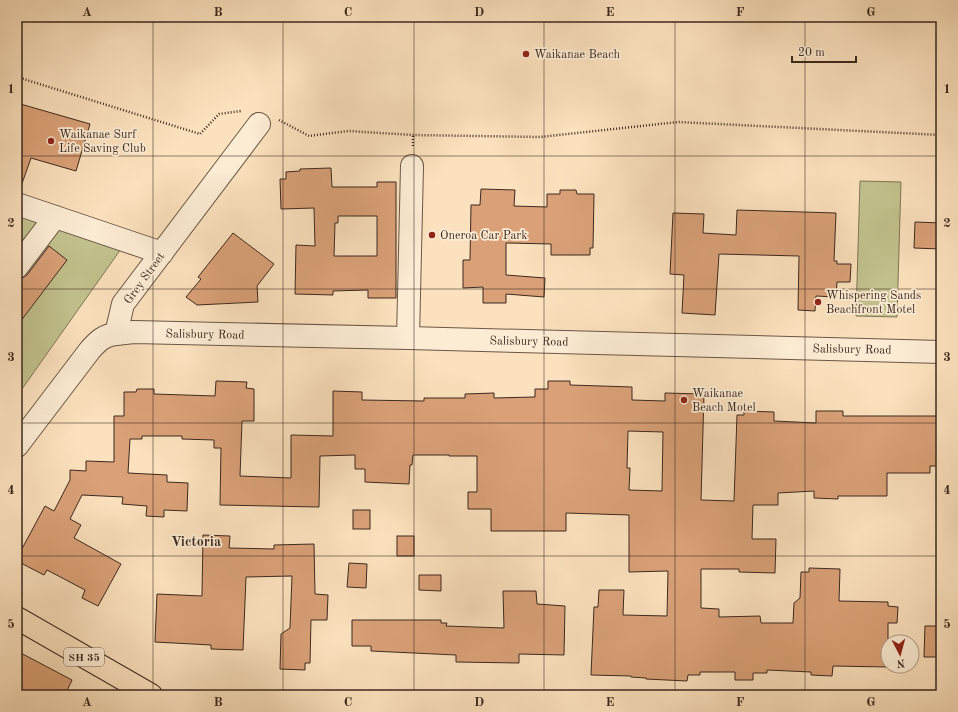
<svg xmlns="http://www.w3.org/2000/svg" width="958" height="712" font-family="'Old Standard TT',serif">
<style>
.green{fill:#c2c28e;stroke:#807656}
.building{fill:#daa178;stroke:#3d291e;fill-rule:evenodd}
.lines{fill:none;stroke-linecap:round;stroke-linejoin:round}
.minor-casing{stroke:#6c5746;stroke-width:24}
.highway-casing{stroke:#3d291e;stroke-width:24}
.path{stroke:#3d291e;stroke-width:2.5;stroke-dasharray:1 2;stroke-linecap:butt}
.minor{stroke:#fcecd4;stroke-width:22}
.highway{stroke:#fbe1bd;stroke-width:22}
.grid{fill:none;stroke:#3d291e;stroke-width:1;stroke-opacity:0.55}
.poi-dot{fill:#8f2418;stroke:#fcecd4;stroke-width:1.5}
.labels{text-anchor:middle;stroke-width:3.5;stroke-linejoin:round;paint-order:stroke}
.shield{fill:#fcecd4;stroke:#766455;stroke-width:1}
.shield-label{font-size:11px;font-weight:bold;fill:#3d291e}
.poi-label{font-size:12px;fill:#3d291e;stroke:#fcecd4;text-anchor:start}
.street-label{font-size:12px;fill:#3d291e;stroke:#fcecd4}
.quarter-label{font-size:14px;font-weight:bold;fill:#3d291e;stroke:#fcecd4}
.neatline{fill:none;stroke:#3d291e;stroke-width:1.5}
.grid-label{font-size:13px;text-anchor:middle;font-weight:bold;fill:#3d291e}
</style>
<rect width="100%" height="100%" fill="#fbe1bd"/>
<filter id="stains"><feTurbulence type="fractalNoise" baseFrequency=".005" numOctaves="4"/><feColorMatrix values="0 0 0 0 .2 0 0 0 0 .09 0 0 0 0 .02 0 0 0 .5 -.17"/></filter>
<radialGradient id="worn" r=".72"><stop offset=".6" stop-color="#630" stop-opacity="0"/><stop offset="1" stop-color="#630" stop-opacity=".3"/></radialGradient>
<!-- green -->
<g class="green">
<path d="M860,181L901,182L897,317L856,316Z"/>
<path d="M17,201L133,232L17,396Z"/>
</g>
<!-- building -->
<g class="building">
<path d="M17,103L90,124L76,171L31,158L20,189H17Z"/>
<path d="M331,168L332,187H377V182H396V298H368V290L333,291V295L295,294L296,245L315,246L314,208L281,209L280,179H286V172L300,171V169ZM338,216H377V256H334L335,223H338Z"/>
<path d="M481,189L515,190L514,206L547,207V194H560V190H576L577,194H594L593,248H590V255H551V244L506,243V275L545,278L544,297L506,294V303H483V287L463,288V260H470L471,205H480Z"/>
<path d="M737,210L836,213L834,261H837V264H851L850,282H837L836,297L816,296L815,311L798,310L799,256L719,254L715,315L682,313L684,275L670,274L673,213L704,214L703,233L736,235Z"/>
<path d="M915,222L941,223V249L914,248Z"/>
<path d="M233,233L274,264L257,286L258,302L197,305L186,297L201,279L198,277Z"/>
<path d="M49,246L67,260L17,326V284L21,279L27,275Z"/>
<path d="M216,381L247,382L246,388L254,389V421H242L240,476L291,478V435L333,436V391L362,392V400L424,401V398H465V394L494,393V398L535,397V389H548V381H570V385L632,387V400L665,401V393L704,394L701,500L734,501L737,415H744V411L774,412V421L816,423V411H843V416H941V466H930V473H887V496H838V499L814,498V491L778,493V505H753L752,539H776L775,573L739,572V569H701V608L719,609V617L760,616L761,623H793L794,603L800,598L801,572H809V568L840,569L839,601L888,602V606L898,607L897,623H888V667L833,666L832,676L811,675V672L767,670V673H753V680H735V672H700V675H688L687,681L646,679V678L631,677V676L591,675L594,607H598L599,590H624L623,615L667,616L668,571L629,572V515L566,513V531H491V509H468V492H477V456H449V455H413L412,465H410L409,484L365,482V469H355V455L320,456L319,507L220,505L221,448H214V440L182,439V436H142V439H130L128,473L167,475V482L188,483L187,511L164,510V517L146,516L147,506L122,504L123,497L82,495L70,519L81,525L74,538L121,564L98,606L82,598L85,590L47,570L44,575L17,561V558L45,506L54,511L70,480V470L86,471V461L114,462V416H124V392H136L137,389H154V394L215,396ZM628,431L663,432L662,491L629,490L630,468H627Z"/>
<rect x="353" y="510" width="17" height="19"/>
<path d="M203,535L230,536L229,548L274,549V545L314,544L315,594L328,595L327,620H311L310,663H305V670L280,669L281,634L290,628L292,576L246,577L243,650L211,649V645L155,642L157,594L202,596Z"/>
<rect x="397" y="536" width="17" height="20"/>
<path d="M349,563L367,564L366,588L347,587Z"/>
<path d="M419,575H441V591L419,590Z"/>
<path d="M503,591H536L537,604L565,606L564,655L519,654V663L456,662V655L371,651V646H352V620H441V623H447L446,626L504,628Z"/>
<path d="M925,626H941V657H924Z"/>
<path d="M17,651L72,680L65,695H17Z"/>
</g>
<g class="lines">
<defs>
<g id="minor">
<path d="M17,204L162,253"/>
<path d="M17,267L55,217"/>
<path d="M116,334L134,332L408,338L941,352"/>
<path d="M408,338L412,166"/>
<path d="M17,446L90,350C98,341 104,335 116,334L123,304L259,124"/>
</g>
<path id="highway" d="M17,618L151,695"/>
</defs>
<!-- minor casing -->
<use href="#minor" class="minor-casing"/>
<!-- highway casing -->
<use href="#highway" class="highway-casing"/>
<!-- path -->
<g class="path">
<path d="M17,77L200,134L219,114L241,111"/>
<path d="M279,120L309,136L348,131L413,135L540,137L678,122L941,135"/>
<path d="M413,146V135"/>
</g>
<!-- minor -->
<use href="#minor" class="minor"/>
<!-- highway -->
<use href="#highway" class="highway"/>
</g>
<!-- grid -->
<path class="grid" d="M153,17V695M283,17V695M414,17V695M544,17V695M675,17V695M805,17V695M17,156H941M17,289H941M17,423H941M17,556H941"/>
<!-- markers -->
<g class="poi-dot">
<circle cx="526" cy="54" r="4"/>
<circle cx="51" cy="141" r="4"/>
<circle cx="432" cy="235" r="4"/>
<circle cx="818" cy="302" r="4"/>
<circle cx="684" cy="400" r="4"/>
</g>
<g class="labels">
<!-- shield labels -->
<rect class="shield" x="64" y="648" width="40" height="18" rx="3"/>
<g class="shield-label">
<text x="84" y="661">SH 35</text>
</g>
<!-- poi labels -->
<g class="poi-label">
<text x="534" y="58">Waikanae Beach</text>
<text x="59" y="138">Waikanae Surf<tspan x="59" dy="14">Life Saving Club</tspan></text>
<text x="440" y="239">Oneroa Car Park</text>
<text x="826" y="299">Whispering Sands<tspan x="826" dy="14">Beachfront Motel</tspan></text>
<text x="692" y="397">Waikanae<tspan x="692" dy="14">Beach Motel</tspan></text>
</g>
<!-- street labels -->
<g class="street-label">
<text transform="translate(144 278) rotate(-54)" y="4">Grey Street</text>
<text transform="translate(205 334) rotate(1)" y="4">Salisbury Road</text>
<text transform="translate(529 341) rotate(1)" y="4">Salisbury Road</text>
<text transform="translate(852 349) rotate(1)" y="4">Salisbury Road</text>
</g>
<!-- quarter labels -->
<g class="quarter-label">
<text x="196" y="546">Victoria</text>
</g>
</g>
<!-- margin -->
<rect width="958" height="712" fill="none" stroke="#fbe1bd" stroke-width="44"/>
<!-- north arrow -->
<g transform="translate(900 654) rotate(174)"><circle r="19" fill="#fcecd4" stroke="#b09e8b"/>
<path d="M0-3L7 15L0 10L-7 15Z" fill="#8f2418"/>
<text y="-6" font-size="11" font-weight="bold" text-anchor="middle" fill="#3d291e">N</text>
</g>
<!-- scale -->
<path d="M792 56v6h64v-6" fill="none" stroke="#3d291e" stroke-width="2"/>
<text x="798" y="56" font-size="12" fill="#3d291e" stroke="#fcecd4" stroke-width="3" paint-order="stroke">20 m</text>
<rect x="22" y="22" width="914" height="668" class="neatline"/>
<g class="grid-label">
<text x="87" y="16">A</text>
<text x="218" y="16">B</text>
<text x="348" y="16">C</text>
<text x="479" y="16">D</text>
<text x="610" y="16">E</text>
<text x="740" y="16">F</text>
<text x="871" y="16">G</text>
<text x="11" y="93">1</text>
<text x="947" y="93">1</text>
<text x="11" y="227">2</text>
<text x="947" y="227">2</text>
<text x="11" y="361">3</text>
<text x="947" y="361">3</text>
<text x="11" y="494">4</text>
<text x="947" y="494">4</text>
<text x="11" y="628">5</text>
<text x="947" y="628">5</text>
<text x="87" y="706">A</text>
<text x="218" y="706">B</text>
<text x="348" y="706">C</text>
<text x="479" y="706">D</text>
<text x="610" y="706">E</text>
<text x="740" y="706">F</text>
<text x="871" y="706">G</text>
</g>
<rect width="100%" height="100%" filter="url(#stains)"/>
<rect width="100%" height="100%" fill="url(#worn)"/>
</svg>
